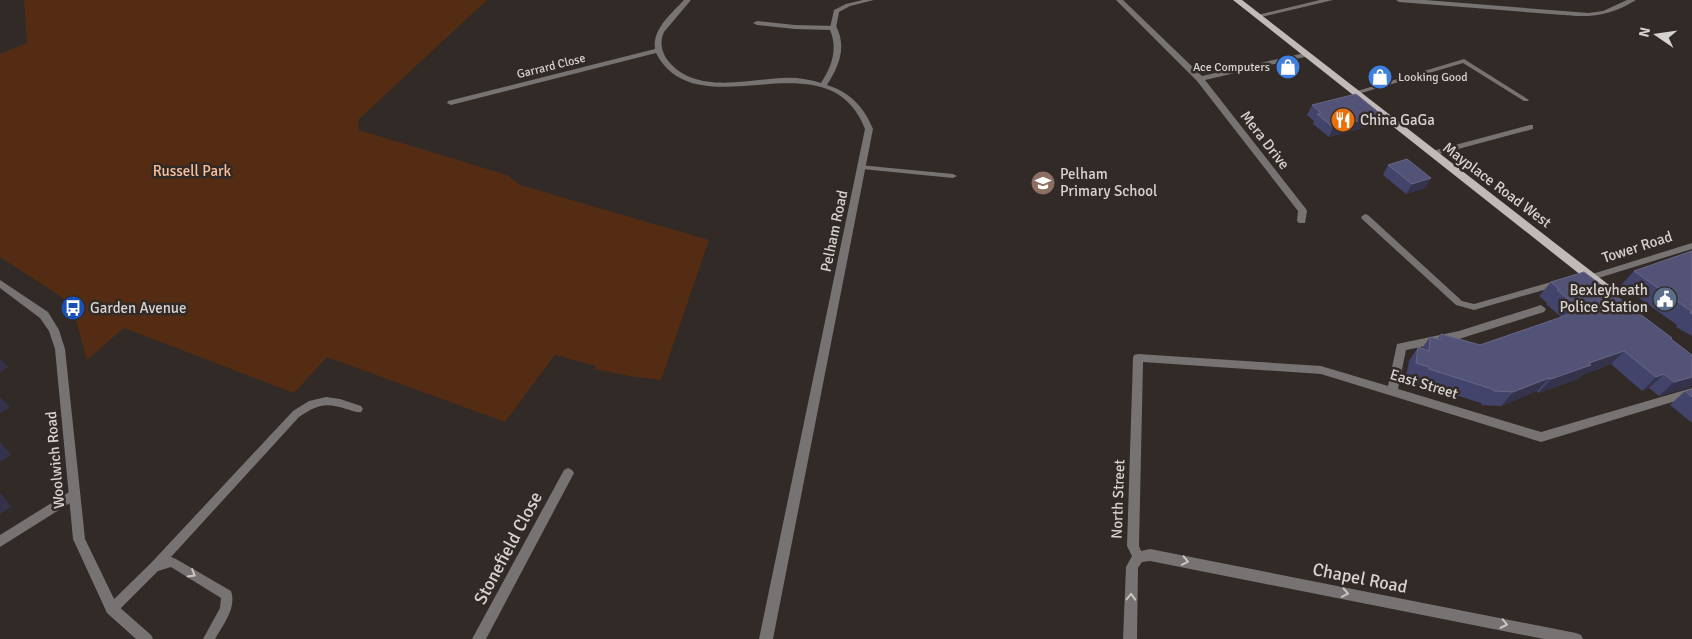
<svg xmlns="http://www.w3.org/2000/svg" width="1692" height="639" font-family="Signika,sans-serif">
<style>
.green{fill:#532c13}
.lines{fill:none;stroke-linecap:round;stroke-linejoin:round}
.service{fill:#777372;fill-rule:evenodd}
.minor{fill:#777372;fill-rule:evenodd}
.tertiary{fill:#777372;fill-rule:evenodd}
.primary{fill:#c2bab9;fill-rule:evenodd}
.wall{fill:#43446c}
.shaded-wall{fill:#35334c}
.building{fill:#535377;stroke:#686785}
.oneway{stroke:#c9c5c2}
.labels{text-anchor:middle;stroke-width:5;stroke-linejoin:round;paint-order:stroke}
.far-street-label{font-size:12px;fill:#d7d3d0;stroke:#312a26}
.far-poi-label{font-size:12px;fill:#d7d3d0;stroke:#312a26;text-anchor:end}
.poi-label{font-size:15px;fill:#d7d3d0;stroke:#312a26;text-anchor:start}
.street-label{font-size:15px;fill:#d7d3d0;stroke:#312a26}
.park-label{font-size:15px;fill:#fcc09d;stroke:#312a26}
.near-street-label{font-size:18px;fill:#d7d3d0;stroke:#312a26}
</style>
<rect width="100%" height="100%" fill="#312a26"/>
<!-- green -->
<path class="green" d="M24,0H487L358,120L359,130L507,175L520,185L709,240L661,380L635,377L594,369L596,366L555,355L505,422L327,357L294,393L124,328L87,360L76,321L63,298L0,257V54L27,43Z"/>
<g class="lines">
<!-- service -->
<g class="service">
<path d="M863,0H874L850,6L839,12L836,28L831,29L830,28L834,10L846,4Z"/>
<path d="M1627,0H1636C1617,12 1598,17 1575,16C1570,15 1564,16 1560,13L1563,11L1589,13L1603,11Z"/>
<path d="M1464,59L1529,100L1528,101H1524L1463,63L1358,94H1354L1353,93L1354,92Z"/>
<path d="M1530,125H1533V129L1432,156L1428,154L1429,152Z"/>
<path d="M859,165L953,174L957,176L953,178L862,169L858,167Z"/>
<path d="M1365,214L1368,215L1462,301L1474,304L1558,280L1562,283L1561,285L1474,310L1456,305L1362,219L1361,217Z"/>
<path d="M326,397L340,399L361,406L363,409L361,412C356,413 351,410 346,409C325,402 317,405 299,417L171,557L176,559L231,591C237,608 223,625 215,639H203L220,608L221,598L171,567L158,571L116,613L112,614L108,613L106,609L108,605L151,563L293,411L309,401Z"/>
</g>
<!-- minor -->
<g class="minor">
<path d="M684,0H691L664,32C660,41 661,49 666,58C692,95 745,80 782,78C795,77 809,79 821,83C832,66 838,49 830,30L795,29L757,25L753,23L757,21L795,25L836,26C847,47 839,66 827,85C850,92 864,107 873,129L773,639H759L865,129C827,32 698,133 656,53L451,105L447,103L448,101L655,49C652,29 672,13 684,0Z"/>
<path d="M1116,0H1123L1202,76L1309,52V56L1205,80L1306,209L1307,211L1305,223H1299L1297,221L1298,211L1197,81Z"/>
<path d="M1320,0H1333L1257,18L1253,16Z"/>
<path d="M1396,0H1425L1563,11L1567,13L1563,15L1399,2Z"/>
<path d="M1692,243V249L1592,280L1587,277L1589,275Z"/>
<path d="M1541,305L1546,309L1544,312L1459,339L1406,350L1398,389L1541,432L1692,388V396L1541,442L1321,374L1143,362L1139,546L1141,551L1150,549L1576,633L1581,635L1583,639H1544L1150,561L1142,562L1138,568L1137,639H1123L1126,567L1132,556L1127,546L1133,358L1134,355L1138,354L1321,366L1388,386L1397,344L1459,331Z"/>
<path d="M568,468L572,470L574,473L486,639H472L564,470Z"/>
<path d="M74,489L78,490L80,494L78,498L0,547V535Z"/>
</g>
<!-- tertiary -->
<path class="tertiary" d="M0,280L48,312L59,330L65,349L85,539L117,605L151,635L153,639H136L107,613L73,539L55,349L49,331L40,318L0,288Z"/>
<!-- primary -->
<path class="primary" d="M1233,0H1242L1609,285L1611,288L1609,291H1601Z"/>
</g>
<!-- wall -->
<g class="wall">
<path d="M1312,105L1377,124L1329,137L1313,124L1314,121L1307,115Z"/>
<path d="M1388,165L1431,178L1425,188L1406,194L1383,175Z"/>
<path d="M1692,251V336L1676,327L1677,325L1621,285L1634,271Z"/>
<path d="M1551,282L1671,339L1690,387L1659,396L1649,388L1642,391L1611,364L1582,375L1578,379L1538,393L1537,391L1501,406L1482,405L1481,403L1418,383L1419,381L1406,377L1409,361L1418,347L1422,348L1430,337L1438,339L1441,334L1480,345L1561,317L1546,304L1547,303L1539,296Z"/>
<path d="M1692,389V423L1670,405L1685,391Z"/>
</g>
<!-- shaded-wall -->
<g class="shaded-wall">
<path d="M1382,115L1377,124L1329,137L1333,127Z"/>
<path d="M1431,178L1425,188L1406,194L1412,184Z"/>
<path d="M1624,351L1611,364L1582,375L1578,379L1538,393L1551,379L1589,363Z"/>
<path d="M0,359L8,367L0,372Z"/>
<path d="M1664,374L1649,388L1642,391L1656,377Z"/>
<path d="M1692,377V385L1690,387L1659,396L1674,382Z"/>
<path d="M1549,378L1537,391L1501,406L1513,392Z"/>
<path d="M0,397L10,407L0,413Z"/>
<path d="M0,442L11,455L0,462Z"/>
<path d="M0,492L11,507L0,514Z"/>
</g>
<!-- building -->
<g class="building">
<path d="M1356,94L1382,115L1333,127L1317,114L1321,113L1312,105Z"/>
<path d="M1407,159L1431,178L1412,184L1388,165Z"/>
<path d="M1692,251V314L1690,313L1691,311L1634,271Z"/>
<path d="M1584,272L1672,338L1671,339L1692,355V377L1674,382L1664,374L1656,377L1624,351L1589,363L1591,365L1551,379L1549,378L1513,392L1494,391L1492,389L1429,369V367L1416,363L1418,347L1429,351L1430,337L1441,340V334L1480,345L1582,310L1557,290L1559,289L1551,282Z"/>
<path d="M1692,389V397L1685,391Z"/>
</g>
<!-- one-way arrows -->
<defs><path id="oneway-chevron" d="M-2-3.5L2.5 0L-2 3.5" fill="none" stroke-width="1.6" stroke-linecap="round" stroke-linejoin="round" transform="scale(1.25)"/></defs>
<g class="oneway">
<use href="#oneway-chevron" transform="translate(1185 561) rotate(11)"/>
<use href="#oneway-chevron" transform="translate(192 574) rotate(31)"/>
<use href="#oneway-chevron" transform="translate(1345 593) rotate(11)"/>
<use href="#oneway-chevron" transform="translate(1131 597) rotate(-88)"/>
<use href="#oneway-chevron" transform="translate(1504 624) rotate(12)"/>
</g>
<!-- icons -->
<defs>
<symbol id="shop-disc" viewBox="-11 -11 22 22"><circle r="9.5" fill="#3f7fe0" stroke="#312a26"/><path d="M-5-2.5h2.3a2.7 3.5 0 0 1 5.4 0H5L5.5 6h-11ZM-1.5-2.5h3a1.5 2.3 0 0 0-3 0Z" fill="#fff"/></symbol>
<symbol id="restaurant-disc" viewBox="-11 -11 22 22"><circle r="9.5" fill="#e8710a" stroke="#312a26"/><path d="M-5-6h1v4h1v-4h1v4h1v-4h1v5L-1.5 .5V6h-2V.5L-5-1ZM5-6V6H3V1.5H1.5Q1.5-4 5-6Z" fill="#fff"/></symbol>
<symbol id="school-disc" viewBox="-11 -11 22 22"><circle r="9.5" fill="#8d6e63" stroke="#312a26"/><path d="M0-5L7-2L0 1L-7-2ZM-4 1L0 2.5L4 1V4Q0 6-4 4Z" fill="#fff"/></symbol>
<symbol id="civic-disc" viewBox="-11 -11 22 22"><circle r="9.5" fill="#5c6f8a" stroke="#312a26"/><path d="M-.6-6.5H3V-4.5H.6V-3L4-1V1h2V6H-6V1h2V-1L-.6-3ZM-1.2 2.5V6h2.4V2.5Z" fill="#fff"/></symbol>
<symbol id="bus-disc" viewBox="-11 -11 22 22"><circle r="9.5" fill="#1a4fb4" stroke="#312a26"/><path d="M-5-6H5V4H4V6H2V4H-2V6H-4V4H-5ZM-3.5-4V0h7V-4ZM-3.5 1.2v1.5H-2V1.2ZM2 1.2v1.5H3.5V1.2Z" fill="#fff"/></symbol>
</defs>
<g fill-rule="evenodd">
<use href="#shop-disc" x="1274" y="53" width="28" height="28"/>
<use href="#shop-disc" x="1366" y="63" width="28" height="28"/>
<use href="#restaurant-disc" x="1329" y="106" width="28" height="28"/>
<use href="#school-disc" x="1029" y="169" width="28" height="28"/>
<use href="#civic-disc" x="1651" y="285" width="28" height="28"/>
<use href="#bus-disc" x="59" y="294" width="28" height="28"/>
</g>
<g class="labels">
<!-- far-street labels -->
<g class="far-street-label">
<text transform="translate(551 66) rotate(-14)" y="4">Garrard Close</text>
</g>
<!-- far-poi labels -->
<g class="far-poi-label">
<text x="1270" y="71">Ace Computers</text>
<text x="1398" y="81" text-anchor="start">Looking Good</text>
</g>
<!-- poi labels -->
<g class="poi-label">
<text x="1360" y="125">China GaGa</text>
<text x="1060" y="179">Pelham<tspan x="1060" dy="17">Primary School</tspan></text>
<text x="1648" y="295" text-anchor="end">Bexleyheath<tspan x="1648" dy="17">Police Station</tspan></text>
<text x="90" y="313">Garden Avenue</text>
</g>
<!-- street labels -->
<g class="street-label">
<text transform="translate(1265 140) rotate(52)" y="5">Mera Drive</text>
<text transform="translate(1497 185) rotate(37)" y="5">Mayplace Road West</text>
<text transform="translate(834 231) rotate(-78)" y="5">Pelham Road</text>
<text transform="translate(1637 247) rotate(-18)" y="5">Tower Road</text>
<text transform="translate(1424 384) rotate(17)" y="5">East Street</text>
<text transform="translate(55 460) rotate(-95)" y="5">Woolwich Road</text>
<text transform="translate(1118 499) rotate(-88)" y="5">North Street</text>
</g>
<!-- park labels -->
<g class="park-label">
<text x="192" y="176">Russell Park</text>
</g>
<!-- near-street labels -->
<g class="near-street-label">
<text transform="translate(508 548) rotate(-62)" y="6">Stonefield Close</text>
<text transform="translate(1360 578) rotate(11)" y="6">Chapel Road</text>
</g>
</g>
<!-- north arrow -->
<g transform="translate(1657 35) rotate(283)" stroke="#312a26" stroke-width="4" paint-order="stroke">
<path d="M0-4L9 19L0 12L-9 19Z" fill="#d7d3d0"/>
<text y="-8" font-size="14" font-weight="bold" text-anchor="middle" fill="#d7d3d0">N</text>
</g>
</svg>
